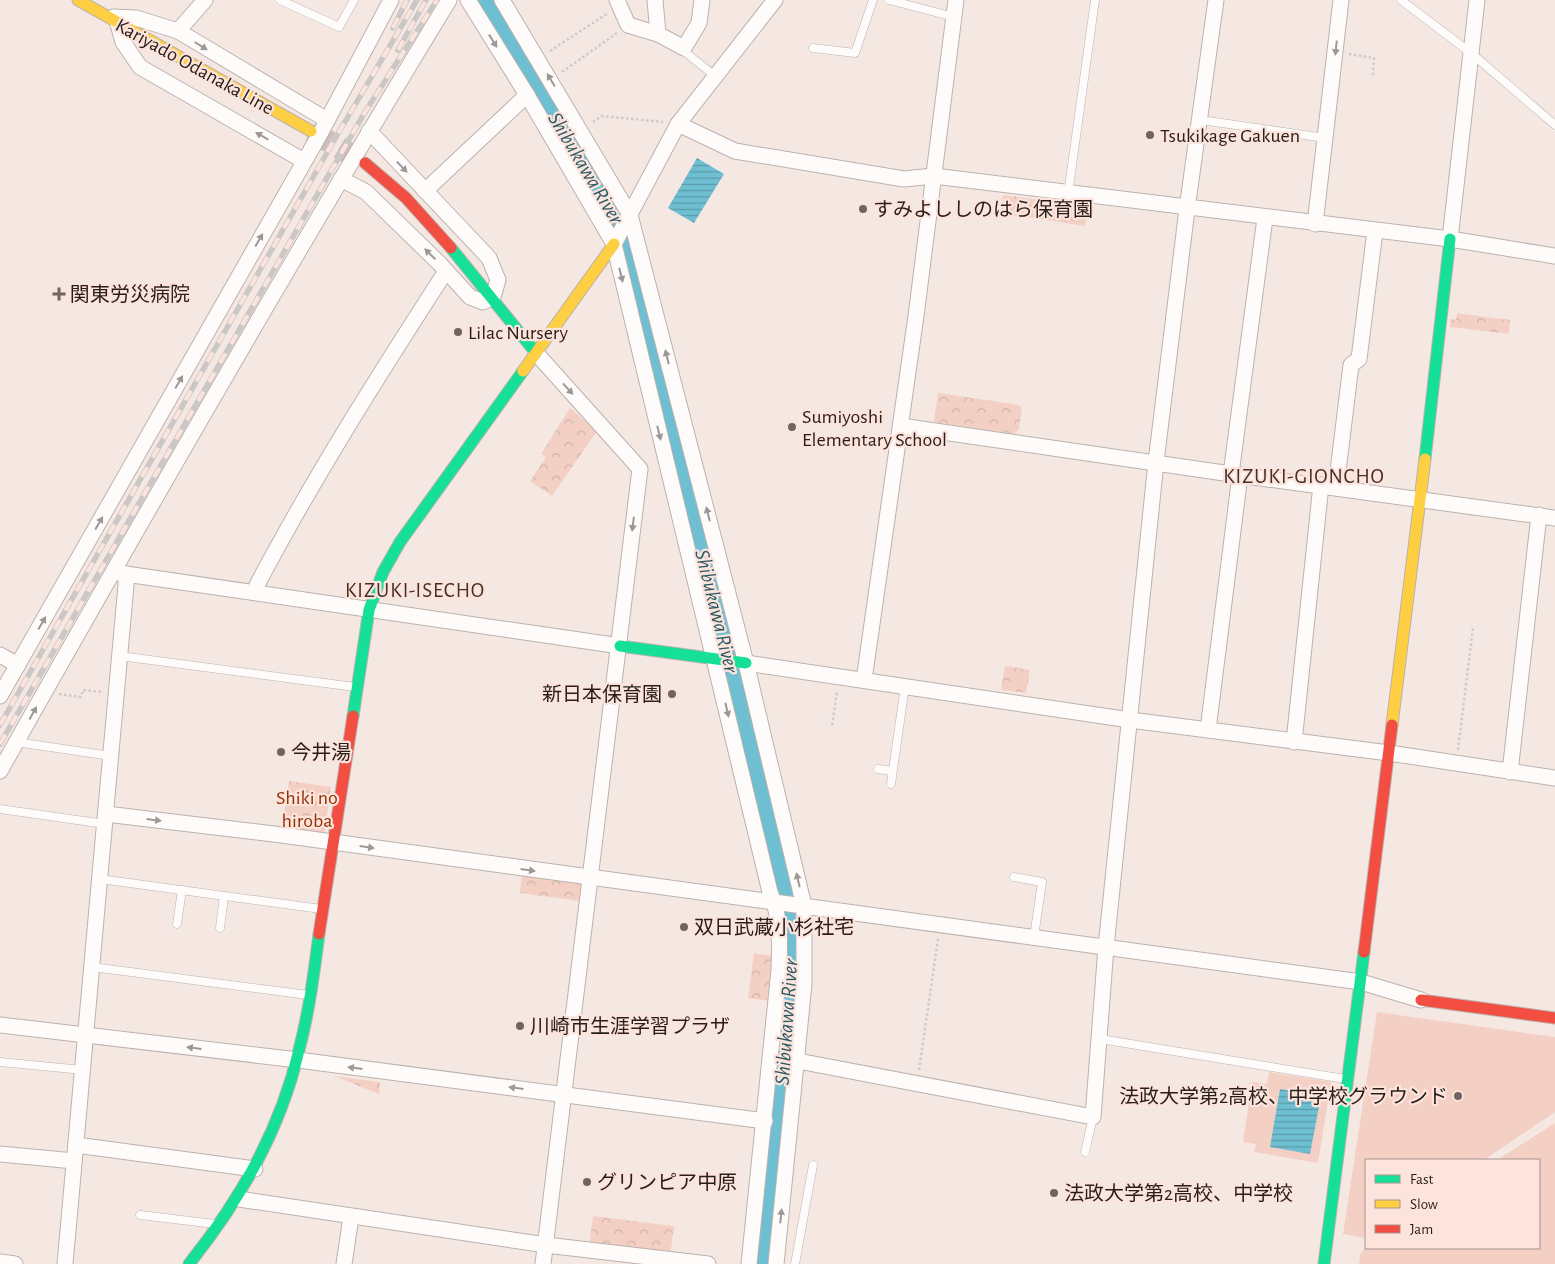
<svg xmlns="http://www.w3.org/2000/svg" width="1555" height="1264" font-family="'Alegreya Sans','Noto Sans JP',sans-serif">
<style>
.forest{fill:url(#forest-crowns)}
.garden{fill:#f4d0c4}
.water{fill:url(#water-rules)}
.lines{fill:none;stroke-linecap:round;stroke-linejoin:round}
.river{stroke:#6fbfd2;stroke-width:28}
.secondary-tunnel{stroke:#ccbfbb;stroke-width:22;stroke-dasharray:22 11;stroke-linecap:butt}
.lane-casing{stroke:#bcb2ad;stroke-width:9}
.street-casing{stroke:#bcb2ad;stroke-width:17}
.fast-casing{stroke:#bcb2ad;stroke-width:13}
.slow-casing{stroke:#bcb2ad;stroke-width:13}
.jam-casing{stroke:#bcb2ad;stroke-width:13}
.path{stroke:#cecac8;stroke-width:2.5;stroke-dasharray:2.5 2.5;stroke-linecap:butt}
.lane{stroke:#fefcfb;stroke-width:8}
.street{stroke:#fefcfb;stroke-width:15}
.fast{stroke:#16e098;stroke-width:11}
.slow{stroke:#ffcf43;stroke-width:11}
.jam{stroke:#f24e42;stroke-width:11}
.rail-casing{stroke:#cac7c6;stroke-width:5.5}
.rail{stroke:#fce4dc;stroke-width:4;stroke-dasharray:11;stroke-linecap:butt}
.oneway{fill:#9d9895}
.poi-dot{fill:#6f6460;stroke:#fce4dc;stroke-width:2}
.labels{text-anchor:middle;stroke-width:4.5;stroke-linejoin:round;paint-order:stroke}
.street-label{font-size:20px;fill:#271d19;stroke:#fce4dc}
.poi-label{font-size:20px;fill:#271d19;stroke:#fce4dc;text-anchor:start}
.park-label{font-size:20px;fill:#933104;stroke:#fce4dc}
.water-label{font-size:21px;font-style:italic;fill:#285965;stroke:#fce4dc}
.neighbourhood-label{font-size:21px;letter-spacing:1px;fill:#452f27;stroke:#fce4dc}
</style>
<defs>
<pattern id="forest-crowns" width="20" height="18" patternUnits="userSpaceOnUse" patternTransform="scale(1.25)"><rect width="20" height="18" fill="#f4d0c4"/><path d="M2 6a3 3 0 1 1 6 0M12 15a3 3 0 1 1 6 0" fill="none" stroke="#d1b2a8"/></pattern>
<pattern id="water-rules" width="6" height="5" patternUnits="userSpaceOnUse" patternTransform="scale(1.25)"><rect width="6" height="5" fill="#6fbfd2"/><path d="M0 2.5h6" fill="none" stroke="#5b9baa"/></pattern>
</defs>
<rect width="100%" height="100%" fill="#f5e8e3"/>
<!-- forest -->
<g class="forest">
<path d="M1003,195L1084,206L1087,215L1085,226L1001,213Z"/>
<path d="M1457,313L1510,320L1509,334L1450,327L1451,319L1456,320Z"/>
<path d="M938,393L1019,405L1022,408L1019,429L1014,434L934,422Z"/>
<path d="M570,408L597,431L552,496L530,481L546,457L541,454Z"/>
<path d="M1005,666L1030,670L1026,693L1001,690Z"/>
<path d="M289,781L331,787L324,835L282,829Z"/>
<path d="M522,874L582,882L580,901L520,893Z"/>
<path d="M754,953L775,956L770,1001L748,998Z"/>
<path d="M334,1076L380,1082L379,1094Z"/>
<path d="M593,1216L674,1226L670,1257L589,1247Z"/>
</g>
<!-- garden -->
<g class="garden">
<path d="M1377,1012L1555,1037V1112L1484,1160H1366V1236L1364,1238L1343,1234Z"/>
<path d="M1269,1072L1331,1082L1318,1163L1254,1152L1256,1144L1243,1142L1252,1082L1267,1084Z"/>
<path d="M1555,1123V1264H1359L1360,1255L1366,1247L1539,1248V1160H1497Z"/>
</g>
<!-- water -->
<g class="water">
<path d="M697,158L724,174L694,223L668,208Z"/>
<path d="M1280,1089L1321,1096L1310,1154L1270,1147Z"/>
</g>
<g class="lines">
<!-- river -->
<path class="river" d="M482,0L620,219L625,234L789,907L793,983L764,1264"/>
<!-- secondary-tunnel -->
<path class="secondary-tunnel" d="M311,131L365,163"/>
<defs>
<g id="lane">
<path d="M280,0L339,27L354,0"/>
<path d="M889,0L954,17"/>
<path d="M1401,0L1471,53L1555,125"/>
<path d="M684,48L685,52L715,76"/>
<path d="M813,48L855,53L873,0"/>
<path d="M1201,120L1325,138"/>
<path d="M1068,194L1095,0"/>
<path d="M120,656L355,687"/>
<path d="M16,742L111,756"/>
<path d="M878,769L892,771"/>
<path d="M891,784L905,686"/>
<path d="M0,809L105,824"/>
<path d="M1014,877L1042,882L1034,937"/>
<path d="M100,879L321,909"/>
<path d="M177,924L182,890"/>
<path d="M220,928L224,896"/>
<path d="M92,967L308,995"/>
<path d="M1100,1039L1345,1079"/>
<path d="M0,1062L83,1070"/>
<path d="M1085,1152L1093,1117"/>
<path d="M140,1215L215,1224"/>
<path d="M795,1264L813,1165"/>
</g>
<g id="street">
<path d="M468,0L527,95L614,244L770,892C781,917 780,943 779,970L749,1264"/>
<path d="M502,0L630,215L746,663L804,906V984L776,1264"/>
<path d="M617,0L628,25L658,34L684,48L699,23L702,0"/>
<path d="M655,0L658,34"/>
<path d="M113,17L136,18L178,31L327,120"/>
<path d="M118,24L123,42L140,67L304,161"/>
<path d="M178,31L205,0"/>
<path d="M678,124L735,151L904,179L934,176L1450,239L1555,256"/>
<path d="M341,179L366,192L439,263L470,297L483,302L493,297L498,280L489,258L369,131"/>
<path d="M425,191L527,95"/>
<path d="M1315,224L1341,0"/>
<path d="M1450,239L1477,0"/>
<path d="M614,244L678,124L775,0"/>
<path d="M536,353L640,469L543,1264"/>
<path d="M901,426L1231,474L1555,518"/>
<path d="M1231,474L1265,218"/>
<path d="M1336,487L1351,365L1359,359L1375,231"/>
<path d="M119,573L620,646"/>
<path d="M255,591L257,585C314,477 380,373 446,271"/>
<path d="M0,655L18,665"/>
<path d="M746,663L1130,720L1389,753L1555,778"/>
<path d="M864,680L916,316L956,0"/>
<path d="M0,696L320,134L391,0"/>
<path d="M1208,730L1240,475"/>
<path d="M1294,742L1321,485"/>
<path d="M0,771C146,512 294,254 449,0"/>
<path d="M1510,772L1539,515"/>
<path d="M106,814L274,834L1361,982L1421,1000"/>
<path d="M0,1025L298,1060L765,1121"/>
<path d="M798,1061L1093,1117L1106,947L1156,462L1187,209L1216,0"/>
<path d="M76,1145L255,1169"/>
<path d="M0,1154L74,1161"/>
<path d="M239,1199L546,1245L708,1264"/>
<path d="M0,1262L15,1264"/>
<path d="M65,1264L127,574"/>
<path d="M344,1264L351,1217"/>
</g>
<g id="fast">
<path d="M451,248L536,353"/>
<path d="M1425,459L1450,239"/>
<path d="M620,646L746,663"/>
<path d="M353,716L369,610L383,572L400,542L523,371"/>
<path d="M189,1264C240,1200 280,1131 299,1050C309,1012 314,973 319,934"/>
<path d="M1324,1264L1364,952"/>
</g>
<g id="slow">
<path d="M78,0L311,131"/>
<path d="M523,371L614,244"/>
<path d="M1392,725L1425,459"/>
</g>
<g id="jam">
<path d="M365,163L406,198L451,248"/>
<path d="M319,934L353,716"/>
<path d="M1364,952L1392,725"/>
<path d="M1421,1000L1555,1018"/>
</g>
</defs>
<!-- lane casing -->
<use href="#lane" class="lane-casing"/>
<!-- street casing -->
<use href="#street" class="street-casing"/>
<!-- fast casing -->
<use href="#fast" class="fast-casing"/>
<!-- slow casing -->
<use href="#slow" class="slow-casing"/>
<!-- jam casing -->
<use href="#jam" class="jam-casing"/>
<!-- path -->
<g class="path">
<path d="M550,51L608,13"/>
<path d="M1349,54L1374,58L1373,76"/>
<path d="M562,72L617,33"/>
<path d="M593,122L602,116L663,122"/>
<path d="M59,694L81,697L83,690L103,692"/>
<path d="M832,725L837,692"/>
<path d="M1458,750L1473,628"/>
<path d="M919,1070L938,939"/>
</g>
<!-- lane -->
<use href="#lane" class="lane"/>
<!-- street -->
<use href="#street" class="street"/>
<!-- fast -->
<use href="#fast" class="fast"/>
<!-- slow -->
<use href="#slow" class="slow"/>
<!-- jam -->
<use href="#jam" class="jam"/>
<defs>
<g id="rail">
<path d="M393,28L407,0"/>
<path d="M398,50L426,0"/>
<path d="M0,725L336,137L417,0"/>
<path d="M0,744L365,112L437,0"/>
</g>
</defs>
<!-- rail casing -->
<use href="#rail" class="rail-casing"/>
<!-- rail -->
<use href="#rail" class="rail"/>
</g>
<!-- one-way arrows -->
<defs><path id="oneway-solid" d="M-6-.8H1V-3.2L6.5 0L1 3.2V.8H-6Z" transform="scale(1.25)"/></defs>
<g class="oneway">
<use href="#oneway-solid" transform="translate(493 41) rotate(58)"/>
<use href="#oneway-solid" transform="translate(201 46) rotate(32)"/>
<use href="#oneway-solid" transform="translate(1336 48) rotate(96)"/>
<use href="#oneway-solid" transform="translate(551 80) rotate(-121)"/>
<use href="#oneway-solid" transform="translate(262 136) rotate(-150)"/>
<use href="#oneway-solid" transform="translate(402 167) rotate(46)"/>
<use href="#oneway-solid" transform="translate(259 240) rotate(-60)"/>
<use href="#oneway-solid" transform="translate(430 254) rotate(-136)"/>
<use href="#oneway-solid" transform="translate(621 275) rotate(76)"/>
<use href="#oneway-solid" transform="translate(667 357) rotate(-104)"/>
<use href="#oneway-solid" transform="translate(179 382) rotate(-60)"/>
<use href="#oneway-solid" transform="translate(568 389) rotate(48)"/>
<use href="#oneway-solid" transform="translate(659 433) rotate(76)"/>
<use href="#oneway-solid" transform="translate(708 514) rotate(-104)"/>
<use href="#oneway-solid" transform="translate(99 523) rotate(-60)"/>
<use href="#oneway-solid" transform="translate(633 524) rotate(97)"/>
<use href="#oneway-solid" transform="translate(42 623) rotate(-60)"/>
<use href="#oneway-solid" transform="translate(727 710) rotate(77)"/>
<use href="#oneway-solid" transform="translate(33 713) rotate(-61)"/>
<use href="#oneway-solid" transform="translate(154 820) rotate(7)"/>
<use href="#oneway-solid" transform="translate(367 847) rotate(8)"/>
<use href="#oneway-solid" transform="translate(528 870) rotate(8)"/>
<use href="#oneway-solid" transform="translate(798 880) rotate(-103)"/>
<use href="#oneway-solid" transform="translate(194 1048) rotate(-173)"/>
<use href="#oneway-solid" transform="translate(355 1068) rotate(-173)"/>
<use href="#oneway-solid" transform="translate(516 1088) rotate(-173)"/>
<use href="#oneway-solid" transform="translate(781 1216) rotate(-84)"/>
</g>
<!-- markers -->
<g class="poi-dot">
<circle cx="1150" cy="135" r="5"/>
<circle cx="863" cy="209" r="5"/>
<path d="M56.5 286.5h5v5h5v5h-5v5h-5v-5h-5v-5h5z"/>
<circle cx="458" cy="332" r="5"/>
<circle cx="792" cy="427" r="5"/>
<circle cx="672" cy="694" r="5"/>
<circle cx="281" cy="752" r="5"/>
<circle cx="684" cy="927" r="5"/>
<circle cx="520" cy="1026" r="5"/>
<circle cx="1458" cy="1096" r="5"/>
<circle cx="587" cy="1182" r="5"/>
<circle cx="1054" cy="1193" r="5"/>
</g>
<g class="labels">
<!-- street labels -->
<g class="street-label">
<text transform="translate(195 66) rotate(29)" y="7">Kariyado Odanaka Line</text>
</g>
<!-- poi labels -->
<g class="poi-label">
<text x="1160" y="142">Tsukikage Gakuen</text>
<text x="873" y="216">すみよししのはら保育園</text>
<text x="70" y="301">関東労災病院</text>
<text x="468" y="339">Lilac Nursery</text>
<text x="802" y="423">Sumiyoshi<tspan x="802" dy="23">Elementary School</tspan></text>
<text x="662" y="701" text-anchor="end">新日本保育園</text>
<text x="291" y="759">今井湯</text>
<text x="694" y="934">双日武蔵小杉社宅</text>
<text x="530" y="1033">川崎市生涯学習プラザ</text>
<text x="1448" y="1103" text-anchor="end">法政大学第2高校、中学校グラウンド</text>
<text x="597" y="1189">グリンピア中原</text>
<text x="1064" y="1200">法政大学第2高校、中学校</text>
</g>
<!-- park labels -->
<g class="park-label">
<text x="307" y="804">Shiki no<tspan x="307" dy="23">hiroba</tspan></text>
</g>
<!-- water labels -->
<g class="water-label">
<text transform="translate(586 168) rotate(59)" y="7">Shibukawa River</text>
<text transform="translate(717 611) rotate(76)" y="7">Shibukawa River</text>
<text transform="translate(786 1022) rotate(-86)" y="7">Shibukawa River</text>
</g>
<!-- neighbourhood labels -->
<g class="neighbourhood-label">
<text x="1304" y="483">KIZUKI-GIONCHO</text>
<text x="415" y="597">KIZUKI-ISECHO</text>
</g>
</g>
<!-- legend -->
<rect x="1365" y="1159" width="175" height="90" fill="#fce4dc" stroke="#a7948e"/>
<rect x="1375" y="1175" width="25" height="8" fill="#16e098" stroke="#a7948e"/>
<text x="1410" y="1184" font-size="15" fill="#271d19">Fast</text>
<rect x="1375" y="1200" width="25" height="8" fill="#ffcf43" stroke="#a7948e"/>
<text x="1410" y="1209" font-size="15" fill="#271d19">Slow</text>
<rect x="1375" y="1225" width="25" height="8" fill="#f24e42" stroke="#a7948e"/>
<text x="1410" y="1234" font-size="15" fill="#271d19">Jam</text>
</svg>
